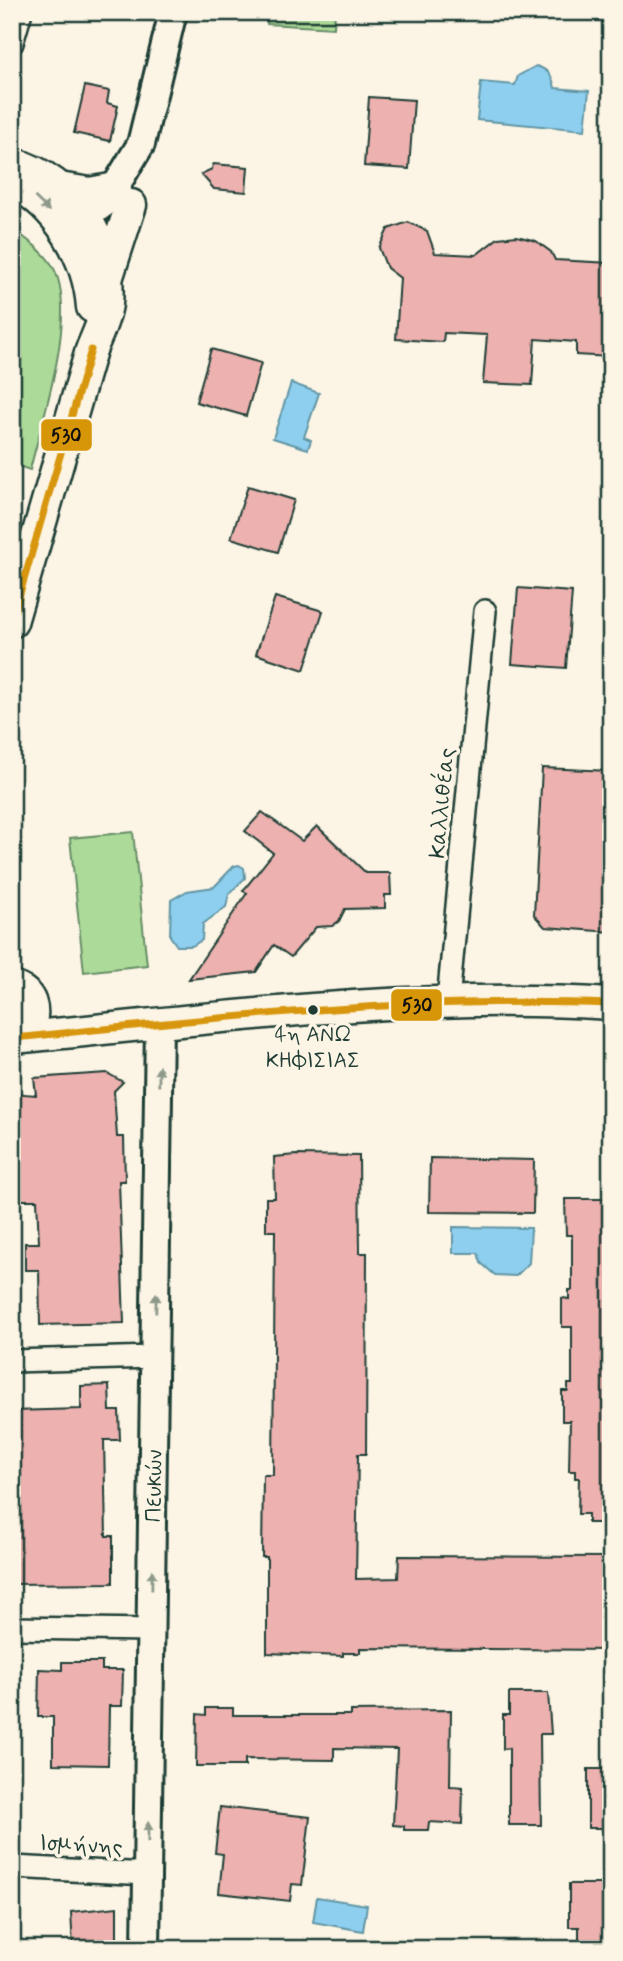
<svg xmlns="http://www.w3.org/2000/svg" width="623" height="1961" font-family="Mynerve,sans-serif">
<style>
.green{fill:#acda99;stroke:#668c66;stroke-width:2}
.water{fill:#8ecfef;stroke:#6295a4;stroke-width:2}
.building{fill:#edb1af;stroke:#1f3d34;stroke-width:2}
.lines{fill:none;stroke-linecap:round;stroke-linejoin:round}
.minor-casing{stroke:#1f3d34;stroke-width:26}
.tertiary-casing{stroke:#1f3d34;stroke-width:32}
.secondary-casing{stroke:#1f3d34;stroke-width:35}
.minor{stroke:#fcf5e5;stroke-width:21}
.tertiary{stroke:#fcf5e5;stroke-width:26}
.secondary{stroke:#fcf5e5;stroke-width:30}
.bus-1-casing{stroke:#fcf5e5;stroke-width:12}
.bus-1{stroke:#d79608;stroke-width:7}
.oneway{fill:#8e998c}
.bus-dot{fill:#1f3d34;stroke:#fcf5e5;stroke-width:2.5}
.labels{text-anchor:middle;stroke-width:7;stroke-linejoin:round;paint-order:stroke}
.bus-label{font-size:21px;fill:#1f3d34;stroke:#fcf5e5}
.street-label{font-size:23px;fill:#1f3d34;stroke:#fcf5e5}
.line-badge{stroke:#fcf5e5;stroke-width:2.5}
.pale-badge-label{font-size:19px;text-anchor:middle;font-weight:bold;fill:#111}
</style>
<rect width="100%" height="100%" fill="#fcf5e5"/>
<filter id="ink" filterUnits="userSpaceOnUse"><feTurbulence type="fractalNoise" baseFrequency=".0143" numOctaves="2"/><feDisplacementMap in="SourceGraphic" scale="14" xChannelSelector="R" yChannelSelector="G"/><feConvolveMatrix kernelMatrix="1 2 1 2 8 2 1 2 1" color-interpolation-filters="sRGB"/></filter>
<g filter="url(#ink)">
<!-- green -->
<g class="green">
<path d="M268,12H335L334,28L267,24Z"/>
<path d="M12,229C25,237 44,252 52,265C80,311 42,419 30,470L12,464Z"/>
<path d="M133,832L147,965L84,972L70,838Z"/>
</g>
<!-- water -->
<g class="water">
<path d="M536,66C549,70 552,75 555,88L589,91L585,130L477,120L481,82L515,85L518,76Z"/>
<path d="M291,383L319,393L304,437L311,440L308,449L273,438Z"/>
<path d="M239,865L244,868L245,878L229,894L226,907L203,924L202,940L192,946H177L170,936L171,900L187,891L214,887L234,866Z"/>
<path d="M453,1227L531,1228L529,1263L516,1276L495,1275L481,1263L478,1253H453Z"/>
<path d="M317,1897L367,1905L363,1931L313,1922Z"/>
</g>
<!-- building -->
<g class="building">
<path d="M85,86L109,91L107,103L118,106L110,141L74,133Z"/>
<path d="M369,97L414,100L409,169L364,166Z"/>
<path d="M213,164L248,167L246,192L214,189L201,174L212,169Z"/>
<path d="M408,222L427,231L435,253L476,255L498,238L517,236L536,241L551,252L555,260L611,263V357L576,355V342L535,339L532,385L483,383L487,335L444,333L443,342L396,339L400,278L387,268L379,248L388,229Z"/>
<path d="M211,349L261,363L246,416L196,402Z"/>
<path d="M248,486L294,500L278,552L231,538Z"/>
<path d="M518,588L572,592L566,668L512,664Z"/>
<path d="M275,597L323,611L304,670L256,654Z"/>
<path d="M542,768L611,771V932L545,927L534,915Z"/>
<path d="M262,812L302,841L317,826L366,873H390L391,895H385V908L345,909L339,921L332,926L316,927L291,957L274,945L256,972L189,979L247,893L243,891L273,853L245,831Z"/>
<path d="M107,1073L123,1082L114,1091L117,1137H124L125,1181H119L124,1323L40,1325L39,1270H25V1243H39L37,1200H12V1093L36,1095L34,1078Z"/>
<path d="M296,1155L359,1156L360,1253H367L366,1454H358L356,1579L398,1578L399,1556L606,1557V1614L611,1615V1650L360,1648V1653H343V1656L267,1653V1557H262L263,1475H273L275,1231H266V1198H275L274,1157Z"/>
<path d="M430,1158L534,1160L533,1213L429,1212Z"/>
<path d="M565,1199H611V1523H588V1514H578L579,1478H575V1471H569L570,1421H562V1391H568V1384H572V1327H562V1298L569,1299V1290H572V1235H566Z"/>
<path d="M109,1385L110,1411H119L120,1440H104L106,1536H113V1583L12,1584V1411L81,1409V1386Z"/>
<path d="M62,1662H102V1670H123L122,1706H109L108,1765L53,1764V1717H38L39,1669L62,1670Z"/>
<path d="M509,1693H548L551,1734H540L541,1825H509V1748L503,1749V1715H509Z"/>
<path d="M206,1708H233V1715H351V1711L451,1710L450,1786L463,1787L462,1824L429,1822L428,1830H404V1826L393,1825L397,1749L334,1748V1760L245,1759V1766H196L197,1714L206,1715Z"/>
<rect x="588" y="1769" width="23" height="59"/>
<path d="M220,1807L310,1817L302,1885L292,1884L290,1901L219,1893L223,1854L215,1853Z"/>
<path d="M569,1884H611V1949H579V1927H569Z"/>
<path d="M117,1907V1949H73L71,1912Z"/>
</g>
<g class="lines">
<defs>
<g id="minor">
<path d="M12,43L21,12"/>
<path d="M448,1001L485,611"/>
<path d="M12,1361L155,1357"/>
<path d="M12,1628L151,1630"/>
<path d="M12,1867L148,1874"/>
</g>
<g id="tertiary">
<path d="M68,230L106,202L141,144L173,12"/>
<path d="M146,1949L159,1024"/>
</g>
<g id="secondary">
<path d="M12,163C73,180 113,241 107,304C105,319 97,335 91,350L12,622"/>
<path d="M12,182C58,206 88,256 92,307"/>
<path d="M59,188L90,193L116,188"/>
<path d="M107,279L131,205"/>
<path d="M12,987C32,992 36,1010 29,1028L12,1039"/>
<path d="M14,1038C212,1019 412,991 611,1004"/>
</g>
</defs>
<!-- minor casing -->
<use href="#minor" class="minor-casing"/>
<!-- tertiary casing -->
<use href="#tertiary" class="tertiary-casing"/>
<!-- secondary casing -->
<use href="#secondary" class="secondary-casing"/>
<!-- minor -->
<use href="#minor" class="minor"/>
<!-- tertiary -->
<use href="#tertiary" class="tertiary"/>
<!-- secondary -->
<use href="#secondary" class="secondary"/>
<defs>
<g id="bus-1">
<path d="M12,621L91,350"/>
<path d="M14,1038C213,1018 410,996 611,1004"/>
</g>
</defs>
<!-- bus-1 casing -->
<use href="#bus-1" class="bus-1-casing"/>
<!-- bus-1 -->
<use href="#bus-1" class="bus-1"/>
</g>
<!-- one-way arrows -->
<defs><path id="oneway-solid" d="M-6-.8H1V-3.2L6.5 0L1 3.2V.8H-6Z" transform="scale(1.75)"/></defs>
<g class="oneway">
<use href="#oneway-solid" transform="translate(42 204) rotate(44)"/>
<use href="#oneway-solid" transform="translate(159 1076) rotate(-89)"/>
<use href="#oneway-solid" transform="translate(156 1303) rotate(-89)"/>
<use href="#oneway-solid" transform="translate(152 1580) rotate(-89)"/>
<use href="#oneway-solid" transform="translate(148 1832) rotate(-89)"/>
</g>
</g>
<!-- markers -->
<circle class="bus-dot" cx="313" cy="1010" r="6"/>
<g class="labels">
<!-- bus labels -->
<g class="bus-label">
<text x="313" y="1041">4η ΑΝΩ<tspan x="313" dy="26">ΚΗΦΙΣΙΑΣ</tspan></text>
</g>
<!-- street labels -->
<g class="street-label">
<text transform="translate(441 803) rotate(-85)" y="8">Καλλιθέας</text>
<text transform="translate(153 1486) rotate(-89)" y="8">Πευκών</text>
<text transform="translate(81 1844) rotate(3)" y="8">Ισμήνης</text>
</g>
</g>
<g class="line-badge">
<rect x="40" y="418" width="53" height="34" rx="7" fill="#d79608"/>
<rect x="390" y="988" width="53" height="34" rx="7" fill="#d79608"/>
</g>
<g class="pale-badge-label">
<text x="66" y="442">530</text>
<text x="417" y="1012">530</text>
</g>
<!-- margin -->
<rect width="623" height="1961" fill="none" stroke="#fcf5e5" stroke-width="42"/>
<rect x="21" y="21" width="581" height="1919" fill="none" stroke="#1f3d34" stroke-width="2.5" filter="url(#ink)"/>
</svg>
